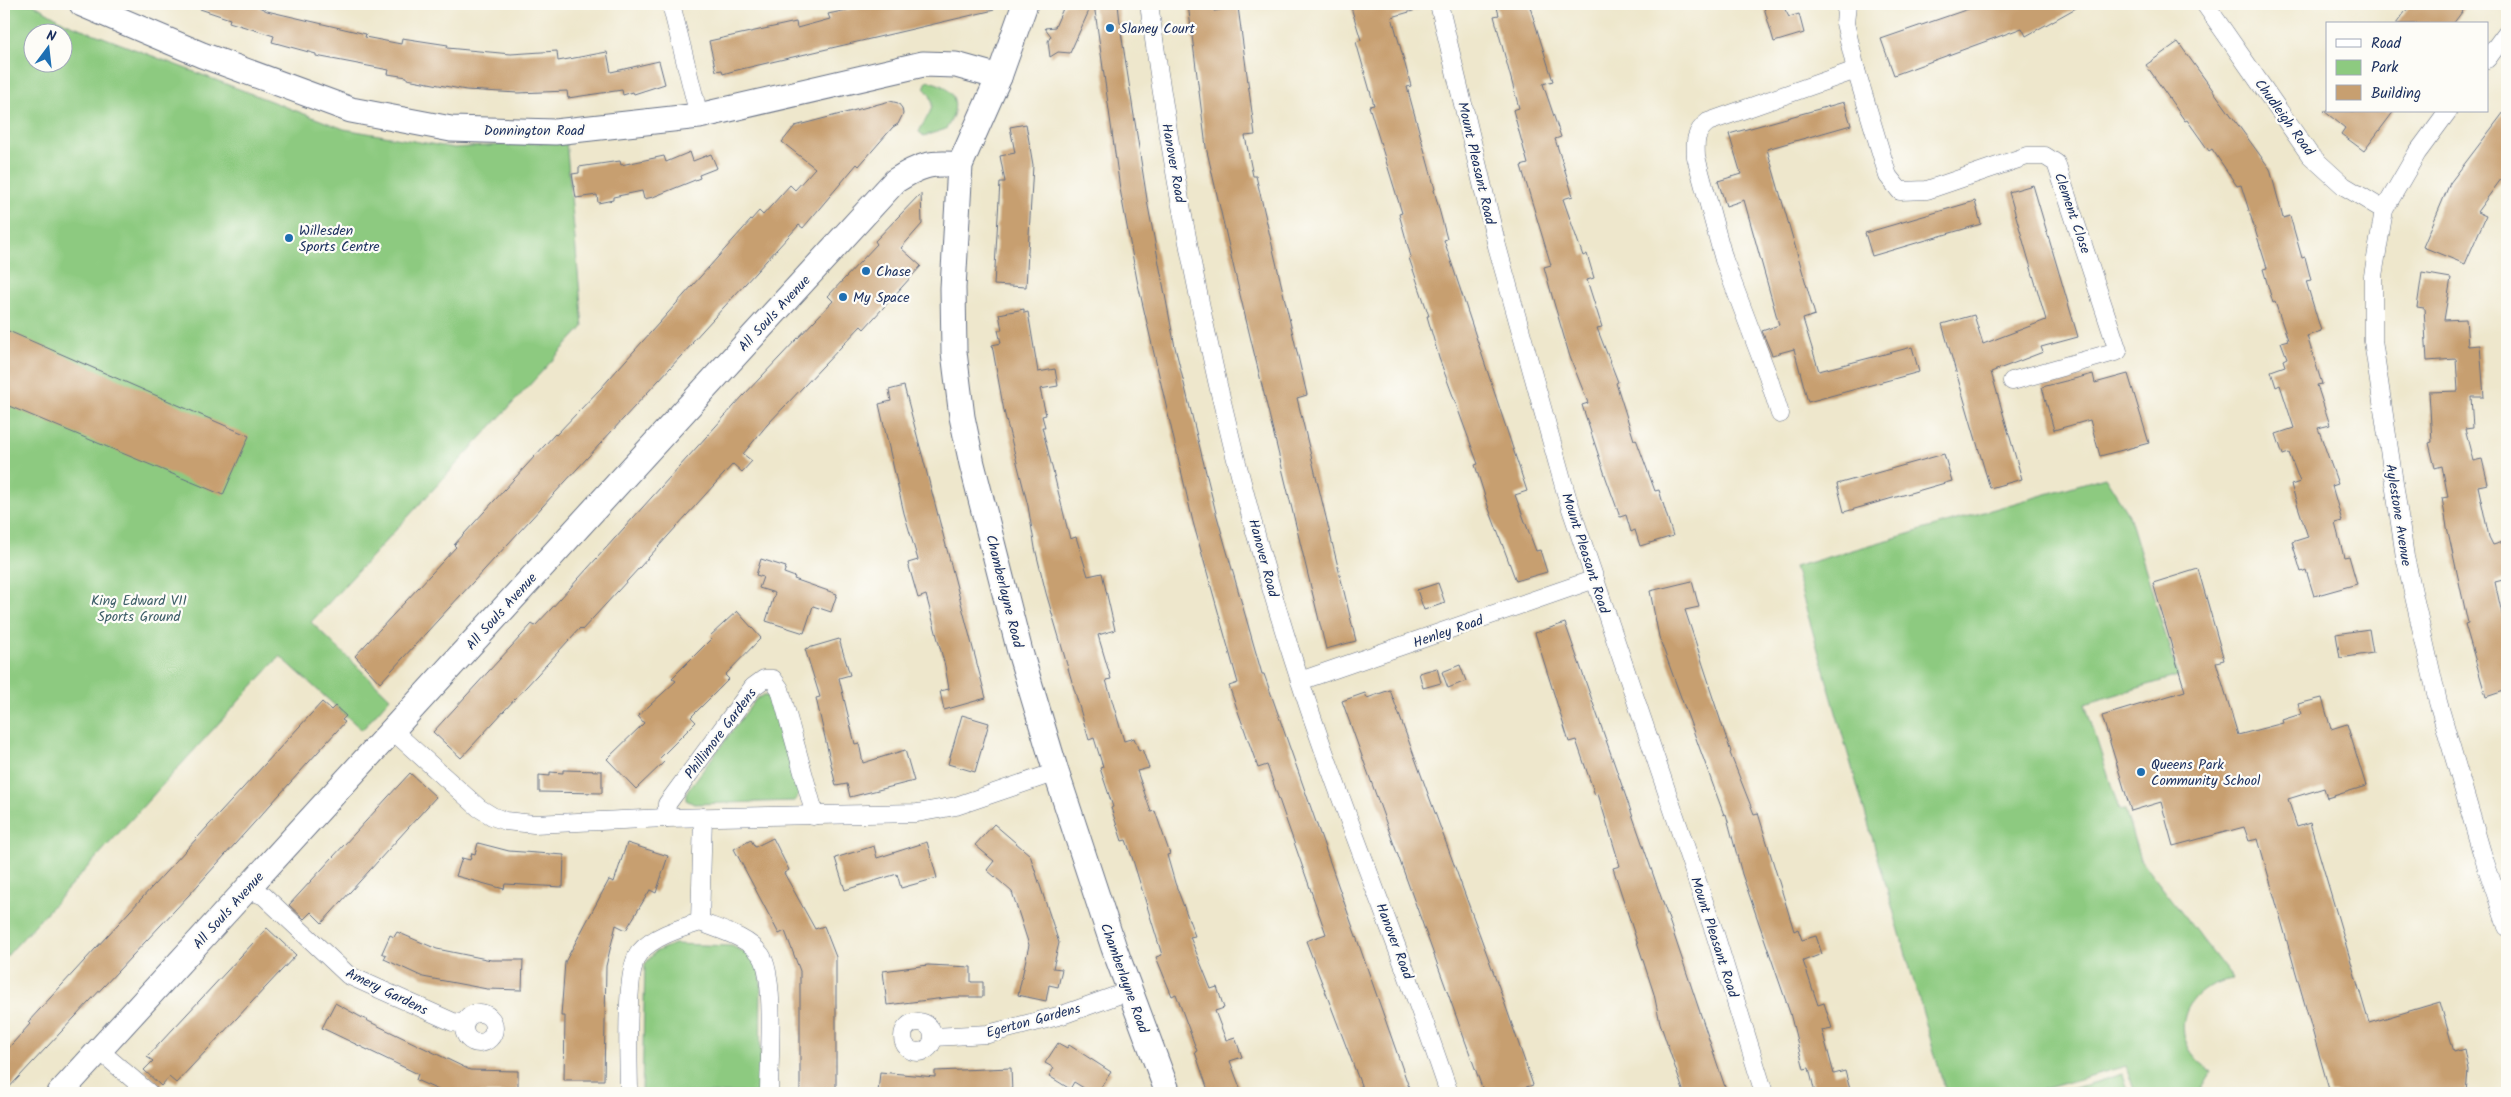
<svg xmlns="http://www.w3.org/2000/svg" width="2511" height="1097" font-family="Kalam,sans-serif">
<style>
.green{fill:#8dca80;stroke:#547c6f;fill-rule:evenodd}
.building{fill:#c79f70}
.lines{fill:none;stroke-linecap:round;stroke-linejoin:round}
.street-casing{stroke:#656f84;stroke-width:19}
.secondary-casing{stroke:#656f84;stroke-width:27}
.street{stroke:#fff;stroke-width:18}
.secondary{stroke:#fff;stroke-width:25}
.poi-dot{fill:#1f6fb2;stroke:#fdfcf7;stroke-width:2}
.labels{text-anchor:middle;stroke-width:4.5;stroke-linejoin:round;paint-order:stroke}
.poi-label{font-size:14px;fill:#1b2f5e;stroke:#fdfcf7;text-anchor:start}
.street-label{font-size:14px;fill:#1b2f5e;stroke:#fdfcf7}
.park-label{font-size:14px;fill:#3d5e68;stroke:#fdfcf7}
</style>
<rect width="100%" height="100%" fill="#fdfcf7"/>
<filter id="ink" filterUnits="userSpaceOnUse"><feTurbulence type="fractalNoise" baseFrequency=".02" numOctaves="2"/><feDisplacementMap in="SourceGraphic" scale="10" xChannelSelector="R" yChannelSelector="G"/><feConvolveMatrix kernelMatrix="1 2 1 2 8 2 1 2 1" color-interpolation-filters="sRGB"/></filter>
<filter id="wash" filterUnits="userSpaceOnUse"><feTurbulence type="fractalNoise" baseFrequency=".0096" numOctaves="4" result="noise"/><feDisplacementMap in="SourceGraphic" scale="20" xChannelSelector="R" yChannelSelector="G"/><feGaussianBlur stdDeviation="1.12" result="paint"/><feColorMatrix in="noise" values="0 0 0 0 0 0 0 0 0 0 0 0 0 0 0 0 0 1.4 0 .05"/><feComposite in="paint" operator="in"/></filter>
<g filter="url(#wash)">
<rect width="100%" height="100%" fill="#eee7cc"/>
<!-- green -->
<g class="green">
<path d="M4,4H33L66,23L344,129L454,148L566,141L583,327L311,622L390,698L362,730L280,656L4,959ZM32,32H62V62H32Z"/>
<path d="M927,81C956,86 962,105 946,129L924,136L919,132C925,117 942,105 924,88Z"/>
<path d="M2105,477L2129,515L2178,676L2085,704L2119,809L2125,810L2140,859L2233,979C2180,987 2164,1042 2212,1071L2199,1093H2135L2126,1066L2030,1093H1946L1794,567Z"/>
<path d="M762,696H769L774,702L799,794L795,801L694,804L686,800V793L756,699Z"/>
<path d="M674,944L732,946L750,955L761,972L760,1093H642L645,964L655,952Z"/>
<path d="M2122,1074L2128,1093H2060Z"/>
</g>
<g id="blocks">
<!-- building -->
<g class="building">
<path d="M192,4H260L259,7L267,11L366,34L365,37L401,44L402,38L448,45L447,48L511,54L557,51L558,61L607,52L611,72L659,61L665,84L634,94L633,92L623,95L622,90L568,98L567,91L518,93L466,90L407,79V77L388,74L389,70L316,56V54L272,42L274,36L229,22L230,19L191,6Z"/>
<path d="M875,4H993L994,10L733,71L723,74L722,70L716,71L709,41L796,22L797,28L830,19L828,14Z"/>
<path d="M1065,4H1092L1070,53L1058,52L1050,57L1048,41L1051,36L1045,28L1055,27Z"/>
<path d="M1094,4H1118L1120,23L1129,27L1121,32L1148,206L1175,347L1216,513L1262,674H1264L1411,1093H1364L1306,941L1326,934L1267,765L1258,768L1229,686L1238,683L1193,522L1137,280L1120,189Z"/>
<path d="M1188,4H1213L1214,11L1238,7L1255,135L1245,136L1253,176H1256L1307,395L1297,398L1356,641L1326,649L1241,299L1206,147Z"/>
<path d="M1350,4H1423V8L1392,17L1411,86L1407,87L1435,189L1434,190L1447,239L1444,240L1527,491L1515,495L1536,551L1540,550L1547,572L1516,581L1489,509L1475,465L1478,464L1439,358L1427,316H1429L1409,258L1411,257L1399,214L1402,213L1369,106L1374,105L1356,42L1361,40Z"/>
<path d="M1496,4H1529L1553,81L1543,84L1561,137L1555,139L1573,196L1563,199L1583,256L1587,254L1594,278L1587,280L1602,327L1597,328L1618,382L1616,383L1634,440L1636,439L1655,491L1659,490L1673,536L1640,546L1635,530L1631,532L1626,515L1620,517L1606,478L1582,405L1588,403L1570,357L1554,303L1544,267L1551,265L1521,166L1528,164L1513,110L1519,108L1494,16L1499,15Z"/>
<path d="M1763,4H1782L1789,17L1799,14L1804,33L1774,42Z"/>
<path d="M1983,4H2083L2026,36L2022,28L1894,75L1881,39Z"/>
<path d="M2411,4H2468L2453,24H2396Z"/>
<path d="M2178,42L2270,169L2283,218L2290,216L2302,258L2305,257L2311,280L2306,281L2321,331L2307,336L2322,384L2317,385L2330,425L2318,428L2338,484L2332,486L2342,521L2335,523L2344,557L2349,556L2357,584L2314,596L2306,570L2301,572L2292,542L2308,537L2291,485L2300,482L2289,453L2283,455L2276,434L2294,428L2280,385L2276,387L2271,371L2285,366L2283,360L2287,358L2281,342L2288,340L2275,302L2273,303L2263,269L2267,268L2241,185L2237,186L2212,149L2209,151L2187,120L2185,121L2146,65Z"/>
<path d="M890,101L898,103L902,108L903,114L898,124L893,127L859,166L857,164L803,228L799,225L692,342L693,343L380,683L355,656L456,547L454,545L555,434L556,435L601,388L759,211L763,215L790,185L795,190L815,168L782,142L795,126Z"/>
<path d="M1844,102L1851,125L1767,149L1815,315L1803,319L1819,371L1912,347L1919,372L1808,402L1794,349L1772,355L1762,331L1779,325L1744,200L1726,206L1718,181L1741,174L1729,134Z"/>
<path d="M2507,108V171L2477,212L2486,216L2465,264L2423,247L2450,183Z"/>
<path d="M2324,111H2394L2364,151L2341,134L2345,128Z"/>
<path d="M1026,124L1033,165L1026,287L994,285L1000,182H1005L1000,156L1015,153L1010,127Z"/>
<path d="M690,152L693,161L711,154L717,168L699,175L700,178L653,197L644,199L642,191L613,197V200L598,203L597,195L576,198L572,174L579,173V167L620,161L621,165L664,156L666,162Z"/>
<path d="M2033,185L2078,337L2041,347L2043,352L1991,372L2022,479L1990,488L1942,324L1974,315L1983,344L2046,320L2009,192Z"/>
<path d="M921,193L922,224L901,248L921,266L864,329L861,326L767,425L743,454L752,461L742,472L733,464L640,567L582,630L580,628L461,758L433,732L532,624L535,626L551,609L743,396L833,301L828,296L877,244L875,241Z"/>
<path d="M1975,201L1981,224L1872,256L1865,233Z"/>
<path d="M2422,273L2451,278L2444,320L2466,319L2468,346L2480,345L2484,397H2471L2473,428L2465,429L2473,461L2482,459L2488,484L2478,486L2489,537L2493,545L2507,541V579L2495,582L2507,637V690L2486,697L2465,624L2468,623L2447,527L2442,498L2448,497L2442,466L2435,468L2429,443L2432,442L2429,392L2458,391L2456,359L2427,361L2424,308L2417,307Z"/>
<path d="M1024,309V313L1028,312L1038,372L1055,369L1058,386L1040,389L1046,415L1042,416L1045,427H1042L1070,539L1076,537L1088,576L1102,573L1115,630L1098,635L1111,679L1106,680L1124,741L1134,738L1139,751L1142,749L1149,768L1137,771L1151,812L1155,811L1170,854L1167,855L1175,883L1195,936L1190,937L1211,989L1217,987L1224,1008L1215,1011L1226,1040L1235,1037L1242,1057L1230,1061L1242,1093H1209L1195,1052L1197,1051L1176,994L1172,996L1156,957L1162,955L1132,857L1126,840L1122,841L1111,808L1113,807L1100,768L1103,767L1094,738L1089,740L1046,593L1035,548L1028,506L1004,411L992,345L1001,343L998,330H1002L999,314Z"/>
<path d="M4,329L249,436L223,495L4,404Z"/>
<path d="M2093,374L2095,383L2128,374L2149,443L2100,456L2090,420L2054,430L2042,387Z"/>
<path d="M904,386L986,698L944,710L940,691L949,689L945,666L926,595L918,598L908,563L918,560L904,513L879,404L891,401L889,390Z"/>
<path d="M1944,454L1952,481L1844,512L1837,484Z"/>
<path d="M761,559L786,567L784,573L795,577L794,579L837,594L831,612L813,606L804,633L766,621L775,593L759,588L763,577L756,575Z"/>
<path d="M2198,569L2224,660L2216,662L2238,735L2283,723L2282,720L2301,714L2298,704L2322,698L2331,729L2347,724L2366,786L2327,798L2324,788L2288,799L2297,827L2310,823L2369,1023L2440,1002L2454,1052L2464,1049L2468,1070L2466,1093H2330L2258,839L2249,841L2244,827L2173,846L2161,802L2131,811L2102,716L2185,691L2153,583Z"/>
<path d="M1692,581L1699,607L1685,610L1710,686H1709L1731,752L1730,753L1754,814L1758,813L1794,931L1798,929L1802,940L1816,936L1822,954L1803,961L1818,1005L1824,1003L1832,1028L1822,1030L1834,1074L1845,1071L1851,1093H1815L1809,1068L1804,1069L1790,1013L1742,874L1726,814L1724,815L1659,637L1650,591Z"/>
<path d="M1438,583L1445,603L1424,610L1417,590Z"/>
<path d="M737,611L761,638L725,675L729,679L691,717L696,722L660,758L664,762L636,789L607,759L644,723L638,716L676,681L672,678L712,638L710,636Z"/>
<path d="M1565,623L1668,917L1727,1093H1684L1677,1073L1660,1023L1654,994L1613,868L1620,866L1598,794L1595,795L1576,740L1569,742L1535,633Z"/>
<path d="M2369,629L2373,653L2340,658L2336,634Z"/>
<path d="M839,639L850,675L839,678L855,744L859,743L863,763L905,750L914,781L850,797L847,784L836,786L816,698L820,697L805,649Z"/>
<path d="M1460,665L1466,681L1448,688L1442,672Z"/>
<path d="M1437,668L1441,683L1423,688L1419,673Z"/>
<path d="M1390,690L1500,990L1533,1085L1507,1093H1484L1342,701L1365,693L1367,698Z"/>
<path d="M322,702L331,710L335,706L346,716L342,720L345,722L189,895L4,1093V1053L30,1024L28,1022Z"/>
<path d="M962,715L989,723L975,772L948,764Z"/>
<path d="M563,770L602,771V793L539,792V775L550,776V772L563,773Z"/>
<path d="M410,773L436,797L322,923L311,912L304,919L289,905Z"/>
<path d="M994,824L1030,855L1059,943L1053,968L1062,969L1058,987L1049,985L1046,1001L1018,995L1029,945L1012,892L987,870L994,861L975,845Z"/>
<path d="M773,838L789,870L784,873L815,929L824,926L836,957V1093H800V971L785,931L779,934L734,849L751,840L755,847Z"/>
<path d="M927,842L937,878L901,888L897,874L845,890L835,858L874,846L877,858Z"/>
<path d="M478,843L509,851L564,855L563,887L505,884L504,889L456,876L462,858L470,860L472,853L475,854Z"/>
<path d="M627,843L668,856L656,893L650,890L626,930L616,925L606,966L604,1080H564L565,1016H561L565,962L609,880L614,882Z"/>
<path d="M267,928L296,955L176,1083L169,1077L161,1086L144,1070L153,1061L147,1057Z"/>
<path d="M397,932L437,949L491,960H523L522,990L487,989L423,977L384,959L386,955L382,953L390,935L394,937Z"/>
<path d="M928,965L971,967V982H983V997H953L887,1005L883,971Z"/>
<path d="M335,1003L370,1022L470,1070L518,1071V1093H445L416,1080L418,1074L322,1028Z"/>
<path d="M1058,1043L1067,1048L1069,1045L1111,1072L1097,1093H1092L1074,1082L1070,1089L1049,1076L1054,1068L1045,1063Z"/>
<path d="M1011,1068L1012,1093H878L880,1072L935,1077V1071Z"/>
</g>
</g>
</g>
<g filter="url(#ink)">
<use href="#blocks" fill-opacity="0" stroke="#656f84" stroke-width="1"/>
<g class="lines">
<defs>
<g id="street">
<path d="M671,4L699,116"/>
<path d="M1149,4C1180,233 1228,461 1300,681C1345,820 1403,954 1449,1093"/>
<path d="M1439,4L1497,246L1567,497L1715,934L1764,1093"/>
<path d="M1847,4L1845,23L1856,70L1888,176L1900,191L1927,190L2027,156H2045L2056,163L2118,351L2012,381"/>
<path d="M2205,4L2310,155L2344,186L2384,210"/>
<path d="M2487,59L2507,32"/>
<path d="M2448,111L2417,153L2384,210L2373,276V341L2405,557L2438,702L2482,853L2507,927"/>
<path d="M1780,414L1768,376L1724,260L1696,157C1695,141 1695,132 1708,122L1856,70"/>
<path d="M1300,681L1595,579"/>
<path d="M393,731L479,808L492,816L505,821L534,824L666,818L917,813L956,806L1056,772"/>
<path d="M666,818L667,804L753,687L764,679H773L780,689L812,805L813,816"/>
<path d="M247,889L264,896L348,975L453,1022L465,1024"/>
<path d="M700,922L703,817"/>
<circle cx="479" cy="1028" r="15"/>
<circle cx="918" cy="1037" r="15"/>
<path d="M934,1037L988,1034L1062,1015L1129,991"/>
<path d="M100,1051L149,1093"/>
<path d="M629,1093C629,1067 624,970 639,953C653,936 681,928 700,922C720,930 748,937 761,955C776,976 769,1064 769,1093"/>
</g>
<g id="secondary">
<path d="M82,4L202,55L351,110L451,129L555,132L699,116L923,64L956,65L999,77"/>
<path d="M1025,4L999,77L960,165L953,288L954,352L962,417L972,464L1020,652L1056,772L1114,948L1168,1093"/>
<path d="M60,1093L895,181C920,165 930,162 960,165"/>
</g>
</defs>
<!-- street casing -->
<use href="#street" class="street-casing"/>
<!-- secondary casing -->
<use href="#secondary" class="secondary-casing"/>
<!-- street -->
<use href="#street" class="street"/>
<!-- secondary -->
<use href="#secondary" class="secondary"/>
</g>
</g>
<!-- markers -->
<g class="poi-dot">
<circle cx="1110" cy="28" r="5"/>
<circle cx="289" cy="238" r="5"/>
<circle cx="866" cy="271" r="5"/>
<circle cx="843" cy="297" r="5"/>
<circle cx="2141" cy="772" r="5"/>
</g>
<g class="labels">
<!-- poi labels -->
<g class="poi-label">
<text x="1120" y="33">Slaney Court</text>
<text x="299" y="235">Willesden<tspan x="299" dy="16">Sports Centre</tspan></text>
<text x="876" y="276">Chase</text>
<text x="853" y="302">My Space</text>
<text x="2151" y="769">Queens Park<tspan x="2151" dy="16">Community School</tspan></text>
</g>
<!-- street labels -->
<g class="street-label">
<text transform="translate(2285 117) rotate(54)" y="5">Chudleigh Road</text>
<text x="534" y="135">Donnington Road</text>
<text transform="translate(1174 163) rotate(80)" y="5">Hanover Road</text>
<text transform="translate(1477 163) rotate(77)" y="5">Mount Pleasant Road</text>
<text transform="translate(2073 213) rotate(71)" y="5">Clement Close</text>
<text transform="translate(774 313) rotate(-47)" y="5">All Souls Avenue</text>
<text transform="translate(2399 515) rotate(81)" y="5">Aylestone Avenue</text>
<text transform="translate(1586 553) rotate(72)" y="5">Mount Pleasant Road</text>
<text transform="translate(1264 558) rotate(75)" y="5">Hanover Road</text>
<text transform="translate(1005 591) rotate(76)" y="5">Chamberlayne Road</text>
<text transform="translate(501 611) rotate(-48)" y="5">All Souls Avenue</text>
<text transform="translate(1448 631) rotate(-19)" y="5">Henley Road</text>
<text transform="translate(720 733) rotate(-53)" y="5">Phillimore Gardens</text>
<text transform="translate(228 910) rotate(-48)" y="5">All Souls Avenue</text>
<text transform="translate(1715 937) rotate(72)" y="5">Mount Pleasant Road</text>
<text transform="translate(1395 941) rotate(69)" y="5">Hanover Road</text>
<text transform="translate(1125 978) rotate(70)" y="5">Chamberlayne Road</text>
<text transform="translate(387 991) rotate(26)" y="5">Amery Gardens</text>
<text transform="translate(1033 1020) rotate(-15)" y="5">Egerton Gardens</text>
</g>
<!-- park labels -->
<g class="park-label">
<text x="139" y="605">King Edward VII<tspan x="139" dy="16">Sports Ground</tspan></text>
</g>
</g>
<!-- margin -->
<rect width="2511" height="1097" fill="none" stroke="#fdfcf7" stroke-width="20"/>
<!-- legend -->
<rect x="2326" y="22" width="162" height="90" fill="#fdfcf7" stroke="#a3aaba"/>
<rect x="2336" y="39" width="25" height="8" fill="#ffffff" stroke="#a3aaba"/>
<text x="2371" y="48" font-size="15" fill="#1b2f5e">Road</text>
<rect x="2336" y="60" width="25" height="15" fill="#8dca80" stroke="#a3aaba"/>
<text x="2371" y="72" font-size="15" fill="#1b2f5e">Park</text>
<rect x="2336" y="85" width="25" height="15" fill="#c79f70" stroke="#a3aaba"/>
<text x="2371" y="98" font-size="15" fill="#1b2f5e">Building</text>
<!-- north arrow -->
<g transform="translate(48 48) rotate(15)"><circle r="24" fill="#fdfcf7" stroke="#a3aaba"/>
<path d="M0-4L9 19L0 12L-9 19Z" fill="#1f6fb2"/>
<text y="-8" font-size="14" font-weight="bold" text-anchor="middle" fill="#1b2f5e">N</text>
</g>
</svg>
